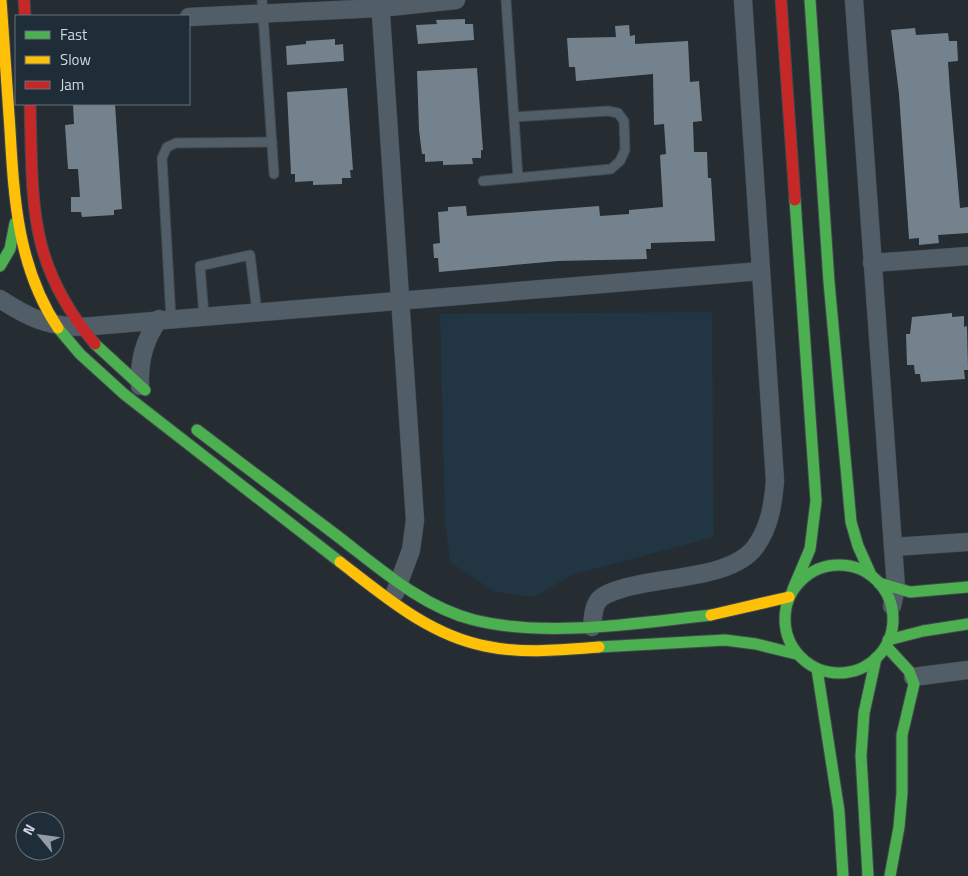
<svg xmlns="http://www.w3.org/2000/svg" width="968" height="876" font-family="'Titillium Web',sans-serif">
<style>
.built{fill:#223543}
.building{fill:#74828e}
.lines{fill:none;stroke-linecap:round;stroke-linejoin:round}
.lane-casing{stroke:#41484d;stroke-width:11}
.street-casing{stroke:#41484d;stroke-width:19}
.fast-casing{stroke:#41484d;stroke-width:13}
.slow-casing{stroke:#41484d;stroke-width:13}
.jam-casing{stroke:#41484d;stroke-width:13}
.lane{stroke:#515d67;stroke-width:9}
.street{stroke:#515d67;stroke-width:18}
.fast{stroke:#4caf50;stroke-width:11}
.slow{stroke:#ffc107;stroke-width:11}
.jam{stroke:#c62828;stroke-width:11}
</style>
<rect width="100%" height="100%" fill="#252c32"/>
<!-- built -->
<path class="built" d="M712,312L714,537L572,575L534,597L495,592L450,562L445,521L440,314Z"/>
<!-- building -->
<g class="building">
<path d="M465,19V24H473L474,40L418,44L416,25L437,24L436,20Z"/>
<path d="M629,25L630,36L635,35V44L688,41L690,82L699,81L702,121L693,122L694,152H707L708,178H711L715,241L651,243V249H646L647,259L558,261L439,272L438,258H434L433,244L440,243L438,212L448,211V207L466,206L467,216L599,206L600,216L629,214V210L663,207L660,155L666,154L664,124L654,125L653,74L576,81L575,67H569L567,38L616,37L615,26Z"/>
<path d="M915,28L916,35L948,33L949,41H957L958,61L948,62L950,92L960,208L968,207V233L938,235L939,243L919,245V238L909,239L899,94L891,30Z"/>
<path d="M335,39V45L343,44L344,61L287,65L286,46L306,44V41Z"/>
<path d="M477,68L483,150H481V158H472L473,164L443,165V161L425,162V154H422L419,130L417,71Z"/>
<path d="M347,88L353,170H350L351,178H342V184L313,185V181L295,182V174H291L287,92Z"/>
<path d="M73,104H115L122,209L114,210V215L82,217L81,212H71V197H80L78,169H68L66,140L65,125L74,124Z"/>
<path d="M952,313V317L964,316V327L967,326L968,370H964L965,379L921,382L920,374H915L914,365H907L906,334H910L912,317Z"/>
</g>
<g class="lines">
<defs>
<g id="lane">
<path d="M262,0L274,174"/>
<path d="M506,0L518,178"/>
<path d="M483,181L611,169L620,161L625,150L624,121L618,113L608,111L514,117"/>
<path d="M204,316L200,266L250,255L257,312"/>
<path d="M171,318L162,158L167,147L176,143L272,142"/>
</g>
<g id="street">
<path d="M380,0L415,520L411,550L395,593"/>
<path d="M854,0L896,588L892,606"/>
<path d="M189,17L380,8L456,0"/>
<path d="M872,263L968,256"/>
<path d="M0,299C29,318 47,326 81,327L761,271"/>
<path d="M140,386C139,360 144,341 159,319"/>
<path d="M893,547L968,542"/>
<path d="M592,627C593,618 593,608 598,601C602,595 614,591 621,589C659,576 732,580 756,546C770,526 773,504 775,481L743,0"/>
<path d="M913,677L968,670"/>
</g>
<g id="fast">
<path d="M810,0L829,282L851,522L858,546L871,575"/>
<path d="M0,266L10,249L15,223"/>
<path d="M58,328L80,354L124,394L340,562"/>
<path d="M95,344L145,390"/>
<path d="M197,430C243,465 290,500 336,535C378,567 422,607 474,620C547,638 637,623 711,615"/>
<circle cx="839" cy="619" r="54"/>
<path d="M879,583L910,592L968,587"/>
<path d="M793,589L810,549L816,501L795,200"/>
<path d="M888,640L923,631L968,624"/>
<path d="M886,646L909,671L914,684L902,735V793L899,827L890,876"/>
<path d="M599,647L725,640L756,644L796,654"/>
<path d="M817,669L839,811L843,876"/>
<path d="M868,876L861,756L864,713L876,658"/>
</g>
<g id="slow">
<path d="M1,0C4,43 7,87 10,130C14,200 18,268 58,328"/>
<path d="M340,562C384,596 429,635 485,646C522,654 562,650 599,647"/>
<path d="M711,615L789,597"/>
</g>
<g id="jam">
<path d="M24,0L25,16"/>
<path d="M781,0L795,200"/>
<path d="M30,104C33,203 27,263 95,344"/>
</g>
</defs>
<!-- lane casing -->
<use href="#lane" class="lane-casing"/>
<!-- street casing -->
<use href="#street" class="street-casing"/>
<!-- fast casing -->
<use href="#fast" class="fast-casing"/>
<!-- slow casing -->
<use href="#slow" class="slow-casing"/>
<!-- jam casing -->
<use href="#jam" class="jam-casing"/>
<!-- lane -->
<use href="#lane" class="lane"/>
<!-- street -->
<use href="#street" class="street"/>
<!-- fast -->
<use href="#fast" class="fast"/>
<!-- slow -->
<use href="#slow" class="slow"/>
<!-- jam -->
<use href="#jam" class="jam"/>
</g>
<!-- legend -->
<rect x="15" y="15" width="175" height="90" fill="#1f2d38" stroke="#66727c"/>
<rect x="25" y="31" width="25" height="8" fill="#4caf50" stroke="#66727c"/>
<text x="60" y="40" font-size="15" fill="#d0d9e1">Fast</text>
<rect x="25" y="56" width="25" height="8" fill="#ffc107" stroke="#66727c"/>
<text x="60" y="65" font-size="15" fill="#d0d9e1">Slow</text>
<rect x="25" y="81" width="25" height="8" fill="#c62828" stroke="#66727c"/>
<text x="60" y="90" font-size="15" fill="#d0d9e1">Jam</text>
<!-- north arrow -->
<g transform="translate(40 836) rotate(299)"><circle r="24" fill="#1f2d38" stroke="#66727c"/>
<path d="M0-4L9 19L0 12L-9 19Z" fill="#949ca4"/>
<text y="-8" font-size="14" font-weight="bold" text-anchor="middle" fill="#d0d9e1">N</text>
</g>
</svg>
